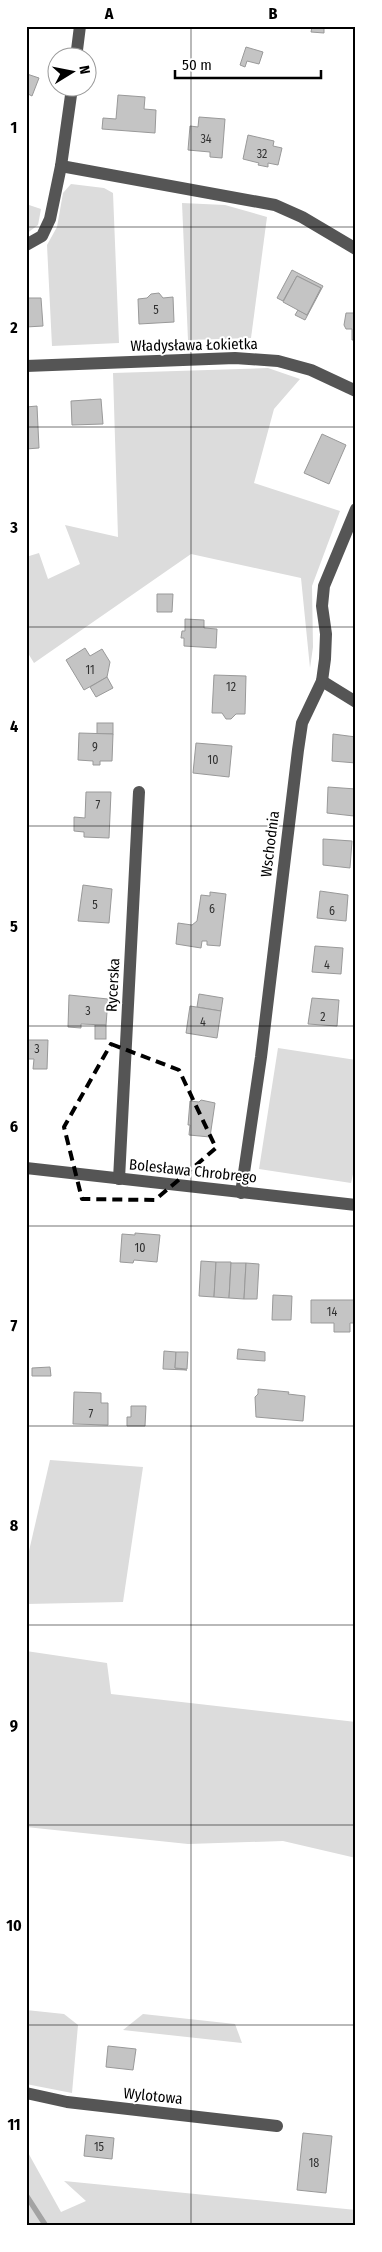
<svg xmlns="http://www.w3.org/2000/svg" width="382" height="2252" font-family="'Fira Sans Condensed',sans-serif">
<style>
.green{fill:#dcdcdc}
.lines{fill:none;stroke-linecap:round;stroke-linejoin:round}
.stream{stroke:#a3a3a3;stroke-width:5.5}
.building{fill:#c4c4c4;stroke:#999}
.minor{stroke:#555;stroke-width:12}
.marked{fill:none;stroke:#000;stroke-width:4;stroke-dasharray:10 6;stroke-linejoin:round}
.grid{fill:none;stroke:#000;stroke-width:1;stroke-opacity:0.55}
.labels{text-anchor:middle;stroke-width:4;stroke-linejoin:round;paint-order:stroke}
.number-label{font-size:12px;fill:#313131}
.street-label{font-size:15px;fill:#000;stroke:#fff}
.neatline{fill:none;stroke:#000;stroke-width:2}
.grid-label{font-size:16px;text-anchor:middle;font-weight:bold;fill:#000}
</style>
<rect width="100%" height="100%" fill="#fff"/>
<!-- green -->
<g class="green">
<path d="M71,184L104,188L113,193L119,343L52,346L47,245L57,227L63,193Z"/>
<path d="M182,203L225,205L267,217L251,338L188,340Z"/>
<path d="M26,204L41,209L38,225L26,234Z"/>
<path d="M268,368L300,379L274,409L254,483L340,511L312,586L313,647L310,668L301,578L191,554L34,663L26,650V557L39,553L48,579L80,564L65,525L118,537L113,373Z"/>
<path d="M278,1048L356,1060V1161L351,1183L259,1169Z"/>
<path d="M50,1460L143,1467L123,1602L26,1604V1564Z"/>
<path d="M26,1651L107,1663L111,1694L356,1722V1858L283,1841L188,1844L26,1827Z"/>
<path d="M26,2010L64,2014L78,2025L72,2093L26,2084Z"/>
<path d="M143,2014L235,2024L242,2043L123,2030Z"/>
<path d="M26,2149L61,2212L86,2201L64,2181L356,2210V2226H26Z"/>
</g>
<g class="lines">
<!-- stream -->
<path class="stream" d="M26,2195L46,2226"/>
</g>
<!-- building -->
<g class="building">
<path d="M298,26H324V33L311,32L312,27Z"/>
<path d="M246,47L263,52L259,64L247,61L245,67L240,65Z"/>
<path d="M27,74L39,78L32,96L26,93Z"/>
<path d="M118,95L145,97L144,109L156,110L155,133L102,129L103,118L116,119Z"/>
<path d="M199,117L225,119L222,158L210,157V152L188,150L190,126L198,127Z"/>
<path d="M248,135L274,141L273,146L282,148L278,165L268,163V167L258,165L259,163L243,159Z"/>
<path d="M292,270L323,286L305,320L295,315L298,310L307,315L321,288L297,276L283,301L277,298Z"/>
<path d="M297,276L321,288L307,315L283,302Z"/>
<path d="M159,293L163,298L173,297L174,322L139,324L138,299L147,298L151,294Z"/>
<path d="M26,298H41L43,326L26,327Z"/>
<path d="M346,313H356V340H352V329H346L344,325Z"/>
<path d="M101,399L103,424L72,425L71,401Z"/>
<path d="M37,406L39,448L26,449V407Z"/>
<path d="M322,434L346,445L329,484L304,473Z"/>
<path d="M157,594H173L172,612H157Z"/>
<path d="M185,619L204,620V628L217,629L216,648L184,646V638H181L182,631H185Z"/>
<path d="M85,648L90,656L102,649L110,662L107,677L84,690L66,660Z"/>
<path d="M214,675L246,676L245,714H236L231,719H226L222,713H212Z"/>
<path d="M107,677L113,688L96,697L90,687Z"/>
<rect x="97" y="723" width="16" height="11"/>
<path d="M79,733L113,734L112,761H100V765H93V761L78,760Z"/>
<path d="M333,734L356,737V763L332,761Z"/>
<path d="M196,743L232,746L229,777L193,773Z"/>
<path d="M328,787L356,789L354,816L327,813Z"/>
<path d="M86,792H111L109,838L84,837V832L74,831V817L85,818Z"/>
<path d="M323,839L352,841L350,868L323,865Z"/>
<path d="M83,885L112,889L109,923L78,921Z"/>
<path d="M320,891L348,895L346,921L317,918Z"/>
<path d="M210,892L226,894L220,946L207,945V941H202L201,948L176,944L178,923L192,925L197,921L201,895L210,896Z"/>
<path d="M315,946L343,948L341,974L312,972Z"/>
<path d="M199,994L223,998L221,1011L197,1007Z"/>
<path d="M69,995L108,999L106,1025L81,1024V1028L68,1027Z"/>
<path d="M312,998L339,1000L337,1026L308,1024Z"/>
<path d="M190,1006L221,1011L217,1038L186,1033Z"/>
<rect x="95" y="1025" width="11" height="14"/>
<path d="M26,1040H48L47,1069H33L34,1059H26Z"/>
<path d="M201,1100L215,1103L210,1137L189,1135L190,1125H188L190,1101L199,1102Z"/>
<path d="M135,1233L160,1235L157,1262L134,1260L133,1263L120,1262L122,1234L135,1235Z"/>
<path d="M201,1261L216,1262L214,1297L199,1296Z"/>
<path d="M216,1262H231L229,1298L214,1297Z"/>
<path d="M231,1263H246L244,1299L229,1298Z"/>
<path d="M246,1263L259,1264L257,1299H244Z"/>
<path d="M273,1295L292,1296L291,1320H272Z"/>
<path d="M311,1300H354V1323H350V1332H334V1323H311Z"/>
<path d="M238,1349L265,1352V1361L237,1359Z"/>
<path d="M164,1351L176,1352L175,1368L187,1370L163,1369Z"/>
<path d="M176,1352H188L187,1369L175,1368Z"/>
<path d="M50,1367L51,1376H32V1368Z"/>
<path d="M258,1389L289,1392L288,1394L305,1396L303,1421L256,1417L255,1397L258,1394Z"/>
<path d="M74,1392L101,1393V1403H108V1425L73,1424Z"/>
<path d="M131,1406H146L145,1426H127V1417H131Z"/>
<path d="M108,2046L136,2049L133,2070L106,2067Z"/>
<path d="M303,2133L332,2136L326,2193L297,2190Z"/>
<path d="M86,2135L114,2138L112,2159L84,2156Z"/>
</g>
<g class="lines">
<!-- minor -->
<g class="minor">
<path d="M76,58L80,26"/>
<path d="M61,166L275,205L302,217L356,249"/>
<path d="M26,245L42,236L50,219L61,166L72,88"/>
<path d="M26,366L235,358L278,361L311,370L356,391"/>
<path d="M322,681L356,702"/>
<path d="M26,1168L356,1205"/>
<path d="M119,1179L139,792"/>
<path d="M241,1193L261,1057L298,750L302,723L322,681L325,659L326,634L322,606L324,586L356,509"/>
<path d="M26,2093L67,2102L277,2126"/>
</g>
</g>
<!-- marked area -->
<path class="marked" d="M111,1044L179,1070L216,1148L155,1200L82,1199L64,1127Z"/>
<!-- grid -->
<path class="grid" d="M191,26V2226M26,227H356M26,427H356M26,627H356M26,826H356M26,1026H356M26,1226H356M26,1426H356M26,1625H356M26,1825H356M26,2025H356"/>
<g class="labels">
<!-- number labels -->
<g class="number-label">
<text x="206" y="143">34</text>
<text x="262" y="158">32</text>
<text x="156" y="314">5</text>
<text x="90" y="674">11</text>
<text x="231" y="691">12</text>
<text x="95" y="751">9</text>
<text x="213" y="764">10</text>
<text x="98" y="809">7</text>
<text x="95" y="909">5</text>
<text x="212" y="913">6</text>
<text x="332" y="915">6</text>
<text x="327" y="969">4</text>
<text x="88" y="1015">3</text>
<text x="323" y="1021">2</text>
<text x="203" y="1026">4</text>
<text x="37" y="1053">3</text>
<text x="140" y="1252">10</text>
<text x="332" y="1316">14</text>
<text x="91" y="1418">7</text>
<text x="99" y="2151">15</text>
<text x="314" y="2167">18</text>
</g>
<!-- street labels -->
<g class="street-label">
<text transform="translate(194 345) rotate(-1)" y="5">Władysława Łokietka</text>
<text transform="translate(270 844) rotate(-83)" y="5">Wschodnia</text>
<text transform="translate(113 985) rotate(-87)" y="5">Rycerska</text>
<text transform="translate(193 1171) rotate(6)" y="5">Bolesława Chrobrego</text>
<text transform="translate(153 2096) rotate(6)" y="5">Wylotowa</text>
</g>
</g>
<!-- border -->
<rect width="382" height="2252" fill="none" stroke="#ffffff" stroke-width="55"/>
<!-- north arrow -->
<g transform="translate(72 72) rotate(80)"><circle r="24" fill="#ffffff" stroke="#999999"/>
<path d="M0-4L9 19L0 12L-9 19Z" fill="#000000"/>
<text y="-8" font-size="14" font-weight="bold" text-anchor="middle" fill="#000000">N</text>
</g>
<!-- scale -->
<path d="M175 70v8h146v-8" fill="none" stroke="#000000" stroke-width="2.5"/>
<text x="182" y="70" font-size="15" fill="#000000" stroke="#ffffff" stroke-width="4" paint-order="stroke">50 m</text>
<rect x="28" y="28" width="326" height="2196" class="neatline"/>
<g class="grid-label">
<text x="109" y="19">A</text>
<text x="273" y="19">B</text>
<text x="14" y="133">1</text>
<text x="14" y="333">2</text>
<text x="14" y="533">3</text>
<text x="14" y="732">4</text>
<text x="14" y="932">5</text>
<text x="14" y="1132">6</text>
<text x="14" y="1331">7</text>
<text x="14" y="1531">8</text>
<text x="14" y="1731">9</text>
<text x="14" y="1931">10</text>
<text x="14" y="2130">11</text>
</g>
</svg>
